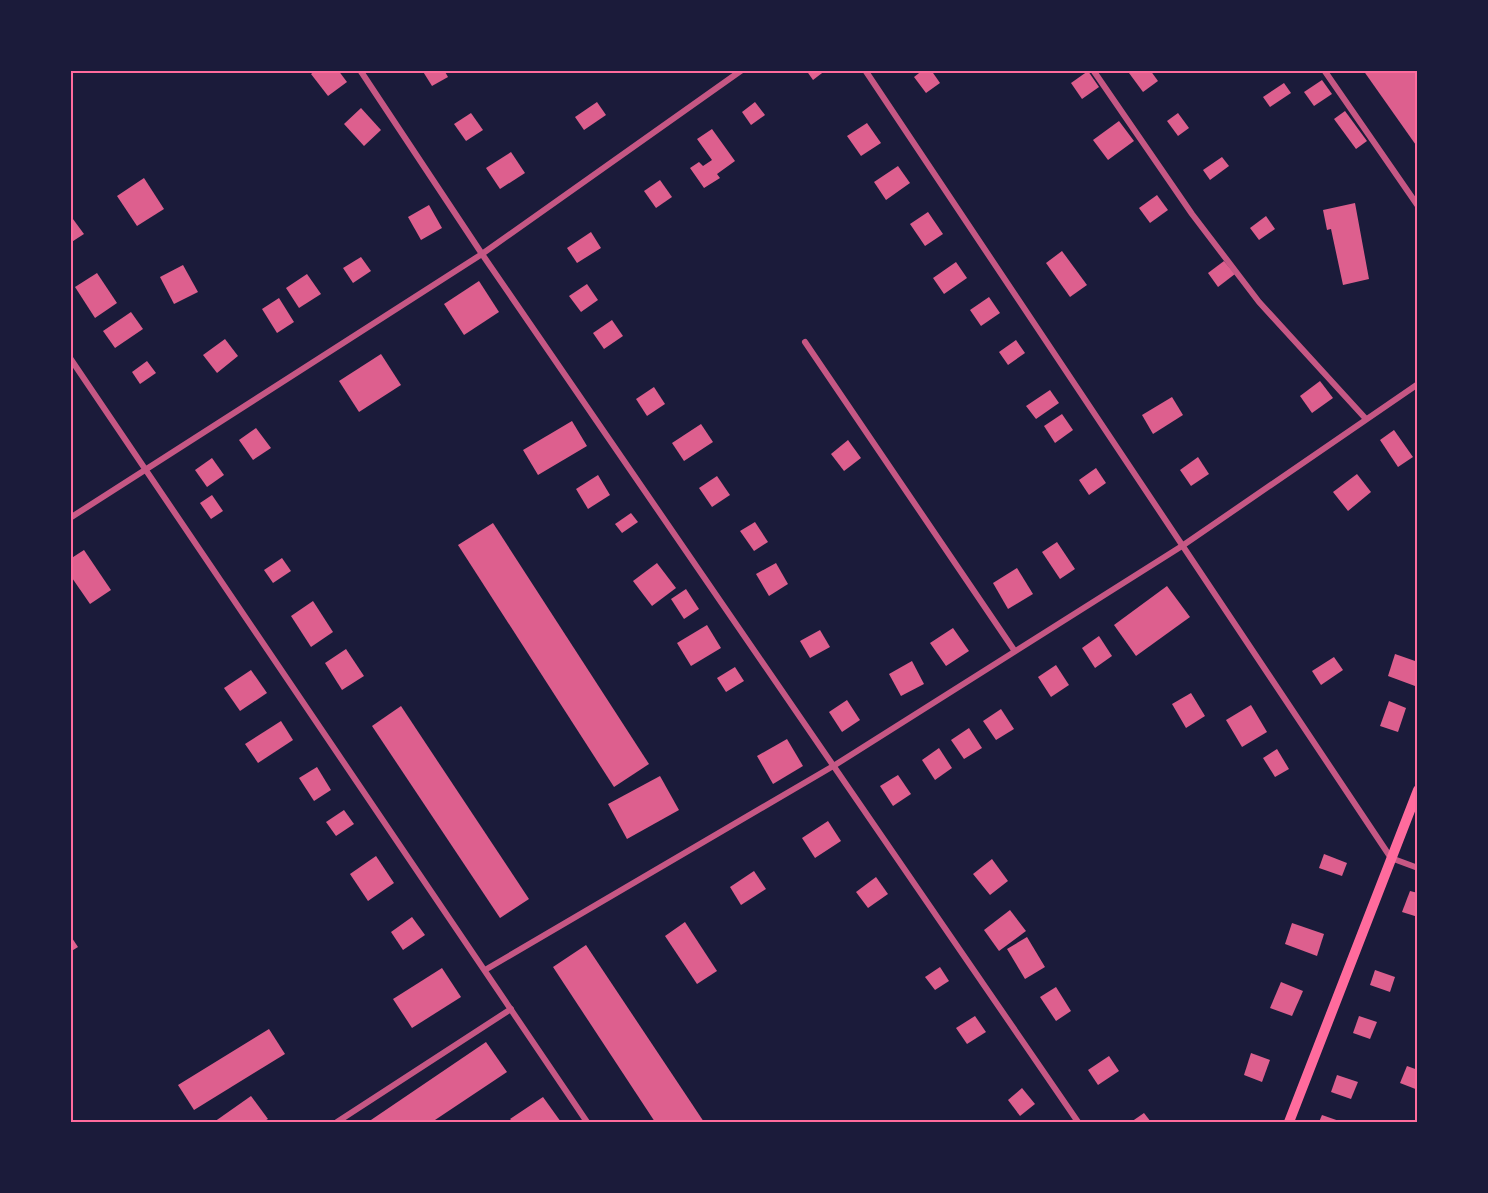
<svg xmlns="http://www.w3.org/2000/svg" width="1488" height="1193" font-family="'Times New Roman',serif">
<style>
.building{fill:#dd5f8e}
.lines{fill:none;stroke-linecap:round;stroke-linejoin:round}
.minor{stroke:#c65784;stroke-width:6}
.secondary{stroke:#ff6b9d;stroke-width:10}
.neatline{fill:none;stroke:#ff6b9d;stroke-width:2}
</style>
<rect width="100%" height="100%" fill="#1b1b3a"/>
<!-- building -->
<g class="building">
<path d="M316,70H338L347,82L328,96L311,74Z"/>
<path d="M422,70H444L448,77L432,86Z"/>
<path d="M806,70H826L813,80Z"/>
<path d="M923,70H931L940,83L926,93L914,77Z"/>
<path d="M1133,70H1150L1158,81L1143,92L1129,73Z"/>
<path d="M1363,70H1418V148Z"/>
<path d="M1088,71L1099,87L1082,99L1071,83Z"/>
<path d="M1322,80L1332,94L1314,106L1304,92Z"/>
<path d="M1284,83L1291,93L1270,107L1263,97Z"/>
<path d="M597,102L606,115L584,130L575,117Z"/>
<path d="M755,102L765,115L751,125L742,112Z"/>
<path d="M361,108L381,130L364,146L344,124Z"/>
<path d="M1345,111L1367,141L1356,149L1334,119Z"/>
<path d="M471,113L483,130L466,141L454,124Z"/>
<path d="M1178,113L1189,128L1178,136L1167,121Z"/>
<path d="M1119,121L1134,141L1108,160L1093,140Z"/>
<path d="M867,123L881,143L861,156L847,136Z"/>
<path d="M712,129L735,161L717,174L720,178L704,188L690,168L699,162L703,166L712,160L697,139Z"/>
<path d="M511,152L525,173L500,189L486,168Z"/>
<path d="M1222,157L1229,166L1210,180L1203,170Z"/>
<path d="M898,166L910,183L886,200L874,182Z"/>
<path d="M144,178L164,209L137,226L117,196Z"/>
<path d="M660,180L672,197L656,208L644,191Z"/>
<path d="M1157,195L1168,210L1150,223L1139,208Z"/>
<path d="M1355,203L1369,279L1343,285L1331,229L1327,230L1323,210Z"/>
<path d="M429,205L442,228L421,240L408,217Z"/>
<path d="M928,212L943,234L925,246L910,224Z"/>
<path d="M70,215L84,234L70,243Z"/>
<path d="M1266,216L1275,229L1259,240L1250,228Z"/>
<path d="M591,232L601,248L577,263L567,248Z"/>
<path d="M1062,251L1087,285L1070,297L1046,263Z"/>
<path d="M361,257L371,271L353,283L343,268Z"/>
<path d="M1224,261L1235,274L1218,287L1208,273Z"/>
<path d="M956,262L967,278L944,294L933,278Z"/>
<path d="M183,265L198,292L174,304L160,277Z"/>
<path d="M97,273L117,303L95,318L75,287Z"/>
<path d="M307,274L321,294L299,308L286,288Z"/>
<path d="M479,281L499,312L464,335L444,304Z"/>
<path d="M587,284L598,300L581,312L569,296Z"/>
<path d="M989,297L1000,313L981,326L970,310Z"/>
<path d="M279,298L294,322L277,333L262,309Z"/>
<path d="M131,312L143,329L115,348L103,331Z"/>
<path d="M612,320L623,336L604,349L593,333Z"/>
<path d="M225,339L238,356L217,373L203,355Z"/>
<path d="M1016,340L1025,353L1008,365L999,352Z"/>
<path d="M381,354L401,385L359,412L339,381Z"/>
<path d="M147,361L156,373L140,384L132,372Z"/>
<path d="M1320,381L1333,398L1312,413L1300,396Z"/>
<path d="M654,387L665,404L647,416L636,399Z"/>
<path d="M1050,390L1059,403L1036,419L1026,406Z"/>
<path d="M1172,397L1183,415L1153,434L1142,415Z"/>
<path d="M1062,414L1073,430L1055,443L1044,426Z"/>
<path d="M572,421L587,446L538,475L523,450Z"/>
<path d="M701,424L713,442L684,461L672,443Z"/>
<path d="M256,428L271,448L253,460L239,440Z"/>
<path d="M1394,430L1413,457L1398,467L1380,440Z"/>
<path d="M848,440L861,458L844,471L831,454Z"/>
<path d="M1198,457L1209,474L1191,486L1180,470Z"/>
<path d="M212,458L224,475L207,487L195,470Z"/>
<path d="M1096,468L1106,483L1089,495L1079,480Z"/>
<path d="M1357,474L1371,492L1348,511L1333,492Z"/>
<path d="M598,475L610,495L588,509L576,489Z"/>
<path d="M717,476L730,495L712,507L699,488Z"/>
<path d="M212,495L223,511L211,519L200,503Z"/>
<path d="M631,513L638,522L622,533L615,524Z"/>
<path d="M755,522L768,542L754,551L740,531Z"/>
<path d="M493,523L649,764L614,787L458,545Z"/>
<path d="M1057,542L1075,569L1060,579L1042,552Z"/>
<path d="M84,550L111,590L90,604L70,575V559Z"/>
<path d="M282,558L291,571L273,583L264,570Z"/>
<path d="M657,563L676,588L652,606L633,581Z"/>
<path d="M776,563L788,584L769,596L756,574Z"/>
<path d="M1017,568L1033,594L1008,609L993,583Z"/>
<path d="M1167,586L1190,617L1136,656L1114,625Z"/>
<path d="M686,589L699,609L684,619L671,599Z"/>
<path d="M313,601L333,632L311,647L291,616Z"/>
<path d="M707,625L721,648L691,666L677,643Z"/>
<path d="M953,628L969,651L946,666L930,643Z"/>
<path d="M820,630L830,647L810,658L800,641Z"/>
<path d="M1099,636L1112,656L1095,668L1082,648Z"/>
<path d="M346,649L364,676L342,690L325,663Z"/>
<path d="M1395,654L1418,662L1415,686L1388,676Z"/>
<path d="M1334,657L1343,670L1321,685L1312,671Z"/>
<path d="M912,661L924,684L901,696L889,674Z"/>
<path d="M1056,665L1069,685L1051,697L1038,677Z"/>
<path d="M735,667L744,681L726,692L717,678Z"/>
<path d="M251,670L267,693L240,711L224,688Z"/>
<path d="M1191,693L1205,716L1186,728L1172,704Z"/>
<path d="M847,700L860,720L842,732L829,712Z"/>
<path d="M1389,701L1406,708L1398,732L1380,726Z"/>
<path d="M1251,705L1267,732L1242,747L1226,720Z"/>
<path d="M401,706L529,899L500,918L372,726Z"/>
<path d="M1001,709L1014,729L996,740L983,721Z"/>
<path d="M281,721L293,740L258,763L245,744Z"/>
<path d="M969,728L982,748L964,759L951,740Z"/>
<path d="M787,739L803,766L773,784L757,756Z"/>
<path d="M939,748L952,768L935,780L922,760Z"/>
<path d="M1277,749L1289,769L1275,777L1263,758Z"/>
<path d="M317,767L331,790L314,801L299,778Z"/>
<path d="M898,775L911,794L893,806L880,786Z"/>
<path d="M660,776L679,810L627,839L608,804Z"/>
<path d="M344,810L354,824L336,836L326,822Z"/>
<path d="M828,821L841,841L815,858L802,838Z"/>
<path d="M1324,854L1347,863L1342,876L1319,868Z"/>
<path d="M376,856L394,883L368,901L350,874Z"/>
<path d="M992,859L1008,881L990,895L973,874Z"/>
<path d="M754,871L766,889L741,905L730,887Z"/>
<path d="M876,877L888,894L868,908L856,892Z"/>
<path d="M1410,891L1418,893V917L1402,912Z"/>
<path d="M1010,910L1026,931L999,951L984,930Z"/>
<path d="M412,917L425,935L403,950L391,932Z"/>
<path d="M685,922L717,971L697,984L665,936Z"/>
<path d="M1292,923L1324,934L1317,956L1285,944Z"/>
<path d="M70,935L78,947L70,952Z"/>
<path d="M1027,937L1045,967L1025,979L1007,949Z"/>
<path d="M586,945L704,1122H655L553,967Z"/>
<path d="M940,967L949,981L935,990L925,977Z"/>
<path d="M442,968L461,997L412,1028L393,999Z"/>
<path d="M1375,970L1395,977L1390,992L1370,985Z"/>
<path d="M1281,982L1303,991L1292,1016L1270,1008Z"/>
<path d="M1056,987L1071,1011L1056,1021L1040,997Z"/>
<path d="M975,1016L986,1032L967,1044L956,1028Z"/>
<path d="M1359,1016L1377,1022L1370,1039L1353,1033Z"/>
<path d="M269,1029L285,1054L194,1110L178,1085Z"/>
<path d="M486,1042L507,1072L432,1122H368Z"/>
<path d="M1251,1053L1270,1060L1262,1082L1244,1075Z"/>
<path d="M1109,1056L1119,1071L1098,1085L1088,1070Z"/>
<path d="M1407,1066L1418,1070V1090L1400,1083Z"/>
<path d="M1337,1075L1358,1082L1351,1099L1331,1092Z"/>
<path d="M1022,1088L1035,1104L1020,1116L1008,1100Z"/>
<path d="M251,1096L268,1119L263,1122H214Z"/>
<path d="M543,1097L561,1122H513L510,1119Z"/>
<path d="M1144,1113L1151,1122H1131Z"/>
<path d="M1322,1115L1342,1122H1319Z"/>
</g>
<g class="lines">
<!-- minor -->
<g class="minor">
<path d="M360,70L482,254L1078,1122"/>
<path d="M865,70L1391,858L1418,868"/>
<path d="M1093,70L1192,214L1259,302L1366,419"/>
<path d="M1324,70L1418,206"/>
<path d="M805,342L1014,650"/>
<path d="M70,358L587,1122"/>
<path d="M70,518L482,254L742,70"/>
<path d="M485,970L835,765L1182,546L1418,384"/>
<path d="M337,1122L511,1009"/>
</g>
<!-- secondary -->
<path class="secondary" d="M1289,1122L1418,790"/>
</g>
<!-- border -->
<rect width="1488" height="1193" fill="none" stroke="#1b1b3a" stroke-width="144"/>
<rect x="72" y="72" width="1344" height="1049" class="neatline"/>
</svg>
